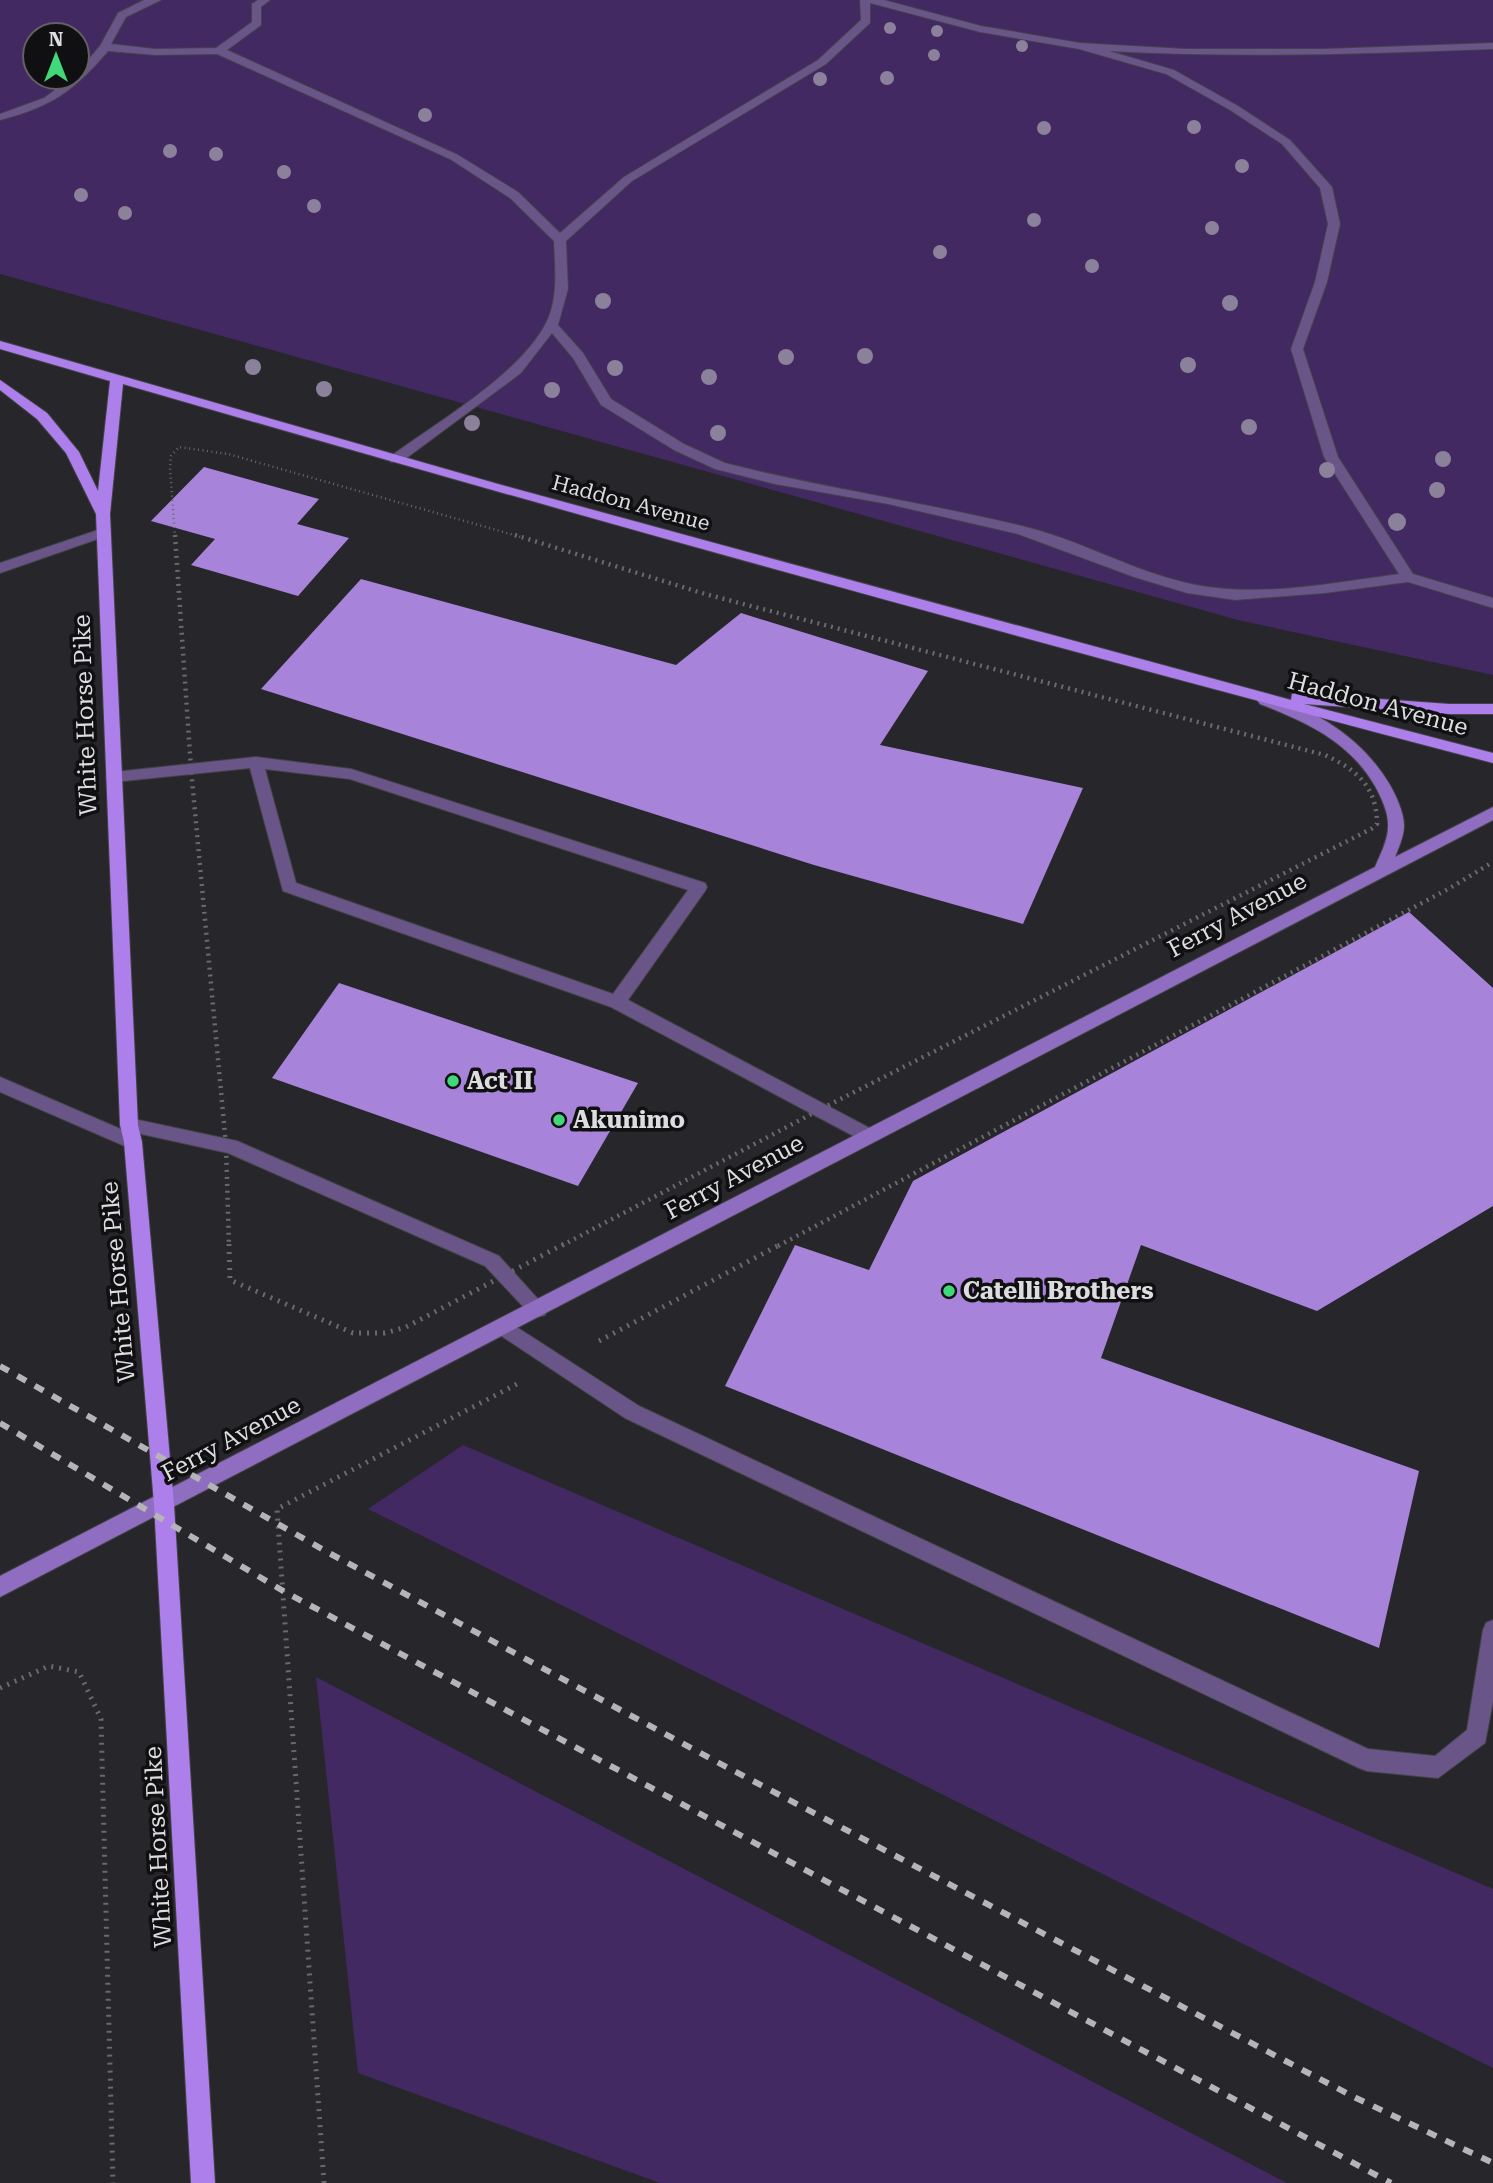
<svg xmlns="http://www.w3.org/2000/svg" width="1493" height="2183" font-family="'Roboto Serif',serif">
<style>
.green{fill:#422962;fill-rule:evenodd}
.building{fill:#a784d9}
.lines{fill:none;stroke-linecap:round;stroke-linejoin:round}
.service-casing{stroke:#444347;stroke-width:2}
.minor-casing{stroke:#444347;stroke-width:2}
.secondary-casing{stroke:#444347;stroke-width:2}
.primary-casing{stroke:#444347;stroke-width:2}
.path-far2{stroke:#6a696d;stroke-width:2.5;stroke-dasharray:1 3.5;stroke-linecap:butt}
.path-far1{stroke:#6a696d;stroke-width:4.5;stroke-dasharray:2 5;stroke-linecap:butt}
.path{stroke:#6a696d;stroke-width:5;stroke-dasharray:2 6;stroke-linecap:butt}
.service{fill:#695588;fill-rule:evenodd}
.minor{fill:#695588;fill-rule:evenodd}
.secondary{fill:#8f6dc0;fill-rule:evenodd}
.primary{fill:#ad7feb;fill-rule:evenodd}
.rail{stroke:#b5b4b7;stroke-width:6;stroke-dasharray:10 10;stroke-linecap:butt}
.tree{fill:#8b819b}
.poi-dot{fill:#43d77b;stroke:#100f11;stroke-width:2.5}
.labels{text-anchor:middle;stroke-width:7;stroke-linejoin:round;paint-order:stroke}
.far-street-label{font-size:21px;fill:#dddcdf;stroke:#100f11}
.street-label{font-size:24px;fill:#dddcdf;stroke:#100f11}
.poi-label{font-size:24px;font-weight:bold;fill:#dddcdf;stroke:#100f11;text-anchor:start}
</style>
<rect width="100%" height="100%" fill="#27262a"/>
<!-- green -->
<g class="green">
<path d="M0,0H1493V675L1238,620L0,274ZM35,35H77V77H35Z"/>
<path d="M463,1445L1493,1889V2068L368,1509Z"/>
<path d="M316,1677L1287,2183H660L358,2073Z"/>
</g>
<!-- building -->
<g class="building">
<path d="M204,467L319,499L297,524L349,538L298,596L191,565L215,539L151,521Z"/>
<path d="M361,579L676,665L741,613L928,671L880,745L1083,788L1023,924L814,865L261,689Z"/>
<path d="M1409,912L1493,988V1206L1317,1311L1141,1245L1101,1358L1419,1471L1379,1648L725,1386L795,1245L869,1270L913,1181Z"/>
<path d="M339,983L638,1083L578,1186L272,1078Z"/>
</g>
<g class="lines">
<defs>
<g id="service">
<path d="M144,0H161L126,17L111,44L155,49L216,48L252,22V4L258,0H270L261,7V25L227,50L458,155L518,192L560,233L624,177L818,60L861,20L860,0H884L981,26L1080,43L1186,49H1324L1493,43V49C1365,54 1237,58 1109,51L1174,70L1238,106L1290,140L1332,187L1340,224L1327,282L1303,349L1338,457L1413,574L1493,598V608L1408,582L1325,593L1235,600L1187,593L1134,577L1018,534L888,504L775,484L715,469L674,450L601,405L573,358L552,333L521,373L401,462H391V456C438,422 518,375 545,325C559,300 555,268 554,241L510,198L450,159L217,54L155,55L108,51C74,91 51,107 0,120V114L44,98L73,77H77V73L100,46L118,13ZM870,3L980,32L1079,49L1166,74L1230,110L1282,144L1320,188L1328,224L1315,282L1291,349L1324,457L1399,574C1330,583 1256,599 1187,583C1130,570 1078,539 1022,526C923,502 823,488 725,463L684,444L611,399L583,353L558,325L568,289L566,241L632,181L826,64L870,23Z"/>
<path d="M104,528L111,532L109,535L0,573V563Z"/>
<path d="M256,757L351,769L705,883L707,887L705,891L628,1000L875,1131L878,1136L875,1141H863L611,1007L283,891L250,768L114,782L106,777L114,772ZM265,769L350,779L688,890L613,994L296,883Z"/>
<path d="M129,1118L237,1141L499,1256L547,1309L545,1315L538,1317L531,1315L485,1266L228,1153L123,1130L120,1125L123,1120Z"/>
<path d="M504,1319L639,1406L1368,1749L1435,1756L1467,1730L1483,1630L1486,1623L1493,1620V1701L1485,1743L1438,1778L1367,1771L1359,1768L625,1418L497,1333L495,1327L497,1321Z"/>
</g>
<path id="minor" d="M0,1077L139,1137L142,1142L139,1147H127L0,1092Z"/>
<path id="secondary" d="M1265,695C1317,710 1362,738 1390,785C1396,796 1404,812 1404,826C1404,836 1399,847 1395,857L1493,807V820L0,1597V1576L1375,867C1380,855 1388,840 1388,827C1389,813 1381,797 1375,786C1349,741 1306,722 1260,704L1257,700L1260,696Z"/>
<path id="primary" d="M0,341L498,484L1291,700L1292,694L1297,693L1449,704H1493V714H1449L1304,704L1493,753V763C1035,643 578,516 123,384L110,514L138,1125L142,1142L174,1504L215,2183H191L154,1504L124,1142L120,1125L96,514L66,453L37,419L0,390V380L47,413L79,452L98,491L110,381L0,349Z"/>
</defs>
<!-- service casing -->
<use href="#service" class="service-casing"/>
<!-- minor casing -->
<use href="#minor" class="minor-casing"/>
<!-- secondary casing -->
<use href="#secondary" class="secondary-casing"/>
<!-- primary casing -->
<use href="#primary" class="primary-casing"/>
<!-- path-far2 -->
<path class="path-far2" d="M175,537L170,468L171,456L179,447L228,454L521,537"/>
<!-- path-far1 -->
<g class="path-far1">
<path d="M175,535L191,769L226,1145L229,1246"/>
<path d="M515,535L705,594L1325,755C1357,770 1377,787 1377,824L1371,829L819,1110L561,1246"/>
<path d="M778,1246L1450,888L1493,862"/>
</g>
<!-- path -->
<g class="path">
<path d="M229,1244L230,1280L353,1333H385L406,1327L564,1244"/>
<path d="M599,1341L781,1244"/>
<path d="M0,1688L49,1666L79,1672L101,1719L113,2183"/>
<path d="M324,2183L277,1509L517,1384"/>
</g>
<!-- service -->
<use href="#service" class="service"/>
<!-- minor -->
<use href="#minor" class="minor"/>
<!-- secondary -->
<use href="#secondary" class="secondary"/>
<!-- primary -->
<use href="#primary" class="primary"/>
<!-- rail -->
<g class="rail">
<path d="M0,1366L329,1553L717,1762L1356,2098L1493,2163"/>
<path d="M0,1423L285,1592L1391,2183"/>
</g>
</g>
<!-- trees -->
<g class="tree">
<circle cx="890" cy="28" r="6"/>
<circle cx="937" cy="31" r="6"/>
<circle cx="1022" cy="46" r="6"/>
<circle cx="934" cy="55" r="6"/>
<circle cx="887" cy="78" r="7"/>
<circle cx="820" cy="79" r="7"/>
<circle cx="425" cy="115" r="7"/>
<circle cx="1194" cy="127" r="7"/>
<circle cx="1044" cy="128" r="7"/>
<circle cx="170" cy="151" r="7"/>
<circle cx="216" cy="154" r="7"/>
<circle cx="1242" cy="166" r="7"/>
<circle cx="284" cy="172" r="7"/>
<circle cx="81" cy="195" r="7"/>
<circle cx="314" cy="206" r="7"/>
<circle cx="125" cy="213" r="7"/>
<circle cx="1034" cy="220" r="7"/>
<circle cx="1212" cy="228" r="7"/>
<circle cx="940" cy="252" r="7"/>
<circle cx="1092" cy="266" r="7"/>
<circle cx="603" cy="301" r="8"/>
<circle cx="1230" cy="303" r="8"/>
<circle cx="865" cy="356" r="8"/>
<circle cx="786" cy="357" r="8"/>
<circle cx="1188" cy="365" r="8"/>
<circle cx="253" cy="367" r="8"/>
<circle cx="615" cy="368" r="8"/>
<circle cx="709" cy="377" r="8"/>
<circle cx="324" cy="389" r="8"/>
<circle cx="552" cy="390" r="8"/>
<circle cx="472" cy="423" r="8"/>
<circle cx="1249" cy="427" r="8"/>
<circle cx="718" cy="433" r="8"/>
<circle cx="1443" cy="459" r="8"/>
<circle cx="1327" cy="470" r="8"/>
<circle cx="1437" cy="490" r="8"/>
<circle cx="1397" cy="522" r="9"/>
</g>
<!-- markers -->
<g class="poi-dot">
<circle cx="453" cy="1081" r="7"/>
<circle cx="559" cy="1120" r="7"/>
<circle cx="949" cy="1291" r="7"/>
</g>
<g class="labels">
<!-- far-street labels -->
<g class="far-street-label">
<text transform="translate(631 503) rotate(15)" y="7">Haddon Avenue</text>
</g>
<!-- street labels -->
<g class="street-label">
<text transform="translate(1378 704) rotate(15)" y="8">Haddon Avenue</text>
<text transform="translate(85 715) rotate(-92)" y="8">White Horse Pike</text>
<text transform="translate(1237 915) rotate(-28)" y="8">Ferry Avenue</text>
<text transform="translate(734 1177) rotate(-28)" y="8">Ferry Avenue</text>
<text transform="translate(118 1282) rotate(-95)" y="8">White Horse Pike</text>
<text transform="translate(231 1439) rotate(-28)" y="8">Ferry Avenue</text>
<text transform="translate(158 1847) rotate(-93)" y="8">White Horse Pike</text>
</g>
<!-- poi labels -->
<g class="poi-label">
<text x="467" y="1089">Act II</text>
<text x="573" y="1128">Akunimo</text>
<text x="963" y="1299">Catelli Brothers</text>
</g>
</g>
<!-- north arrow -->
<g transform="translate(56 56)"><circle r="33" fill="#100f11" stroke="#626163" stroke-width="2"/>
<path d="M0-5L12 26L0 18L-12 26Z" fill="#43d77b"/>
<text y="-10" font-size="19" font-weight="bold" text-anchor="middle" fill="#dddcdf">N</text>
</g>
</svg>
